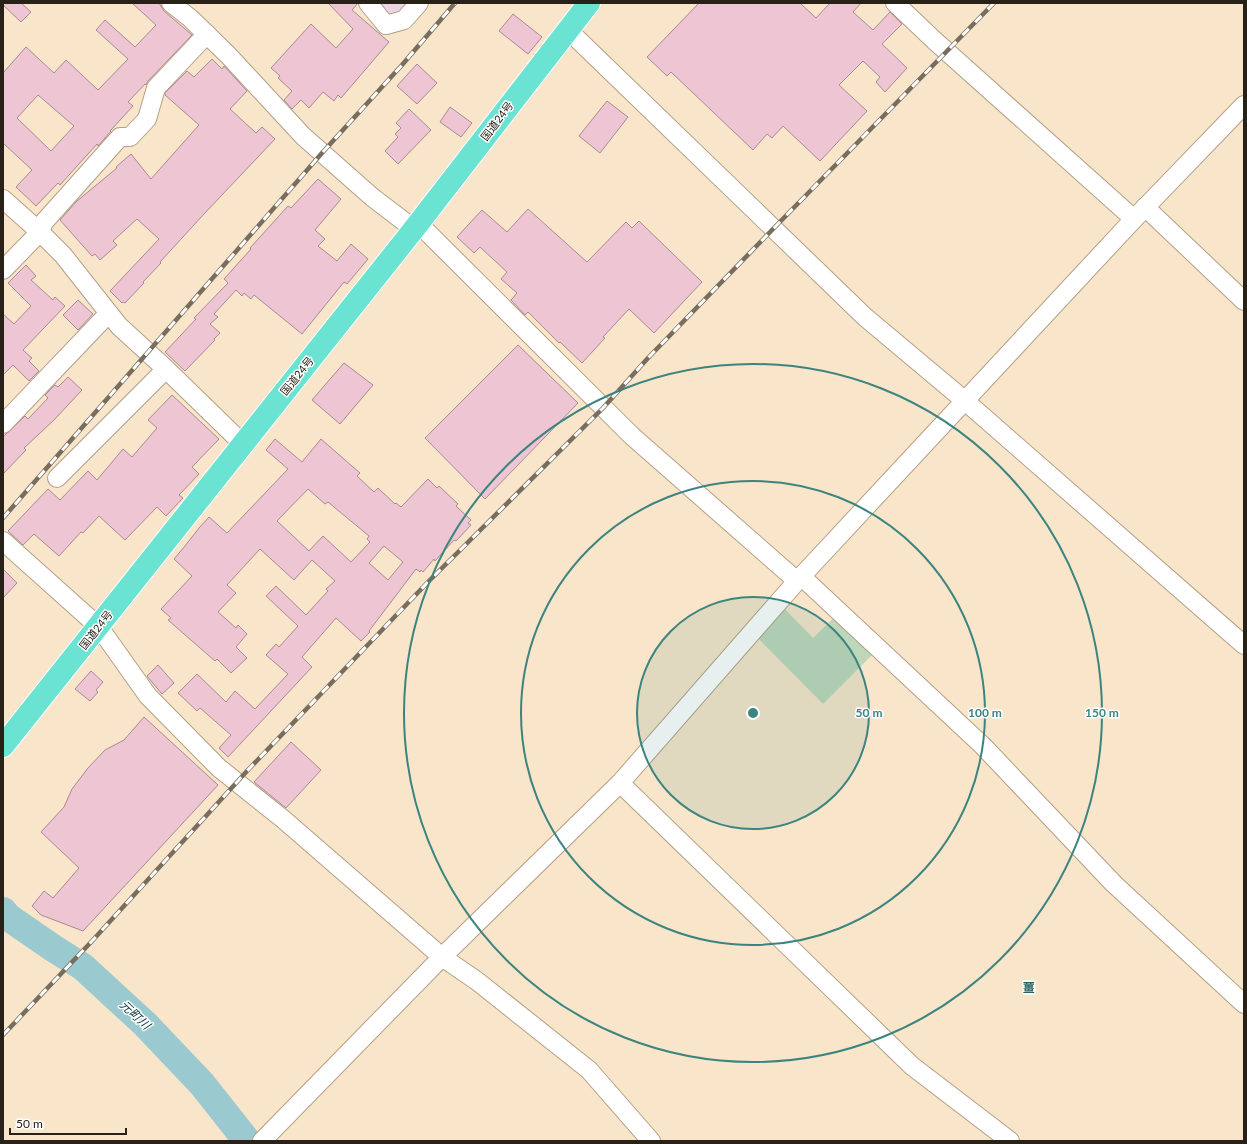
<svg xmlns="http://www.w3.org/2000/svg" width="1247" height="1144" font-family="Lato,'Noto Sans JP',sans-serif">
<style>
.education{fill:#edd6e4}
.green{fill:#bdd7ba}
.lines{fill:none;stroke-linecap:round;stroke-linejoin:round}
.river{stroke:#9bc9d0;stroke-width:28}
.building{fill:#eec5d3;stroke:#a98994;fill-rule:evenodd}
.minor-casing{stroke:#b2a087;stroke-width:20}
.highway-casing{stroke:#fff;stroke-width:24}
.minor{stroke:#fff;stroke-width:18}
.highway{stroke:#6ae3d3;stroke-width:22}
.rail-casing{stroke:#796d5d;stroke-width:4.5}
.rail{stroke:#fff;stroke-width:3;stroke-dasharray:9;stroke-linecap:butt}
.ring{fill:none;stroke:#3c847f;stroke-width:2}
.labels{text-anchor:middle;stroke-width:3;stroke-linejoin:round;paint-order:stroke}
.street-label{font-size:11px;fill:#282117;stroke:#fff}
.neighbourhood-label{font-size:12px;font-weight:bold;fill:#28625e;stroke:#fff}
.water-label{font-size:12px;font-style:italic;fill:#012f35;stroke:#fff}
.centre{fill:#3c847f;stroke:#fff;stroke-width:2}
.ring-label{font-size:12px;text-anchor:middle;font-weight:bold;fill:#3c847f;stroke:#fff;stroke-width:3;stroke-linejoin:round;paint-order:stroke}
</style>
<rect width="100%" height="100%" fill="#f8e5ca"/>
<!-- education -->
<path class="education" d="M377,3H409L400,13L388,15Z"/>
<!-- green -->
<path class="green" d="M778,602L813,638L840,612L878,649L823,704L752,632Z"/>
<g class="lines">
<!-- river -->
<path class="river" d="M3,911L8,917L53,948L83,967L145,1024L202,1084L247,1141"/>
</g>
<!-- building -->
<g class="building">
<path d="M3,3H21L31,12L21,22L3,5Z"/>
<path d="M132,3H159L164,11L192,35L148,81L146,85L145,84L128,102L133,106L110,131H111L98,146L97,144L60,185L58,183L36,206L16,187L32,170L3,143V73L26,47L54,73L66,60L98,90L128,59L96,30L105,20L135,47L156,25ZM38,95L74,126L51,151L17,118Z"/>
<path d="M328,3H358L352,10L389,42L341,98L338,95L334,101L323,92L309,108L301,100L292,109L284,100L292,91L278,78L280,76L271,68L311,24L336,48L353,29Z"/>
<path d="M699,3H800L816,18L830,3H861L853,12L873,30L890,12L902,24L882,44L907,68L885,92L876,82L880,77L863,61L839,85L867,111L820,161L783,126L772,138L767,134L753,150L671,72L667,76L647,57Z"/>
<path d="M513,14L542,37L528,54L499,31Z"/>
<path d="M212,59L222,69L224,66L247,91L230,109L256,133L262,127L275,139L204,214L160,262L161,263L143,282L144,283L125,303L123,302L122,303L110,291L159,239L137,219L113,241L117,245L100,260L95,254L92,256L60,220L77,201L117,168L116,167L131,154L151,179L199,125L165,95V93L187,71L194,77Z"/>
<path d="M417,64L437,83L417,104L397,86Z"/>
<path d="M607,101L628,117L600,153L579,136Z"/>
<path d="M450,107L472,123L461,137L440,122Z"/>
<path d="M409,109L431,130L398,164L385,151L398,137L395,134L401,128L396,123Z"/>
<path d="M318,179L341,199L315,230L325,239L318,246L337,261L351,244L368,259L347,284L344,282L302,334L254,295L251,299L244,293L242,296L236,290L214,314L218,317L210,324L220,333L214,339L215,340L185,371L165,352L196,319L194,318L228,283L224,279L251,249L250,248L288,206L291,208Z"/>
<path d="M528,209L587,262L626,222L632,228L639,221L702,282L654,333L629,309L603,337L605,338L582,363L560,342L559,343L528,312L525,315L511,300L517,293L501,279L507,272L480,247L474,253L457,237L482,210L507,232Z"/>
<path d="M26,265L36,276L31,280L53,300L55,297L65,306L23,350L32,358L29,361L39,371L29,381L13,365L3,375V314L14,324L31,306L8,283Z"/>
<path d="M78,300L93,314L78,330L63,315Z"/>
<path d="M518,345L578,403L485,499L425,438Z"/>
<path d="M344,363L373,385L340,424L312,400Z"/>
<path d="M68,377L82,390L54,420L24,448L26,450L3,474V437L25,416L28,419L48,398L45,395L55,385L58,387Z"/>
<path d="M172,395L219,439L192,467L199,474L179,495L183,498L166,516L157,507L125,540L99,516L83,533L81,532L59,556L34,534L23,545L8,531L48,489L60,500L88,471L97,480L123,449L132,457L157,428L148,420Z"/>
<path d="M275,439L302,462L321,439L360,473L357,476L374,492L378,488L395,504L396,503L401,507L428,479L437,488L439,486L458,504L456,506L471,520L468,523L471,525L456,541L454,540L435,561L434,559L423,572L421,570L420,572L416,569L369,631L370,632L361,641L336,618L302,657L312,667L228,757L219,748L231,735L200,708L197,711L178,693L197,674L226,702L235,691L255,709L288,674L266,655L276,644L279,647L298,626L266,596L276,586L306,615L328,591L326,589L335,581L312,560L294,580L260,549L227,585L236,593L218,612L236,628L238,625L247,634L236,647L247,658L231,673L217,659L215,661L168,620L171,618L161,609L192,576L174,559L185,546L199,528L209,517L227,533L288,469L266,450ZM308,489L325,504L328,502L369,536L367,539L370,542L351,562L323,536L309,551L277,521ZM384,546L403,562L388,580L369,563Z"/>
<path d="M3,569L17,583L3,598Z"/>
<path d="M158,665L174,683L162,694L147,676Z"/>
<path d="M91,671L103,682L96,690L98,692L90,701L75,689Z"/>
<path d="M144,717L218,785L83,931L41,915L32,906L44,891L53,898L79,868L41,832L64,807L72,789L88,768L105,750L124,740Z"/>
<path d="M291,742L321,770L286,808L254,782Z"/>
</g>
<g class="lines">
<defs>
<g id="minor">
<path d="M171,3L190,18L228,55L303,136L372,197L414,229"/>
<path d="M368,3L386,25L404,20L419,3"/>
<path d="M895,3L935,41L1134,219"/>
<path d="M567,29L865,317L964,400L1244,645"/>
<path d="M3,199L40,232L63,255L119,326L166,369L243,444"/>
<path d="M1145,207L1244,301"/>
<path d="M419,224L632,436L797,581"/>
<path d="M3,270L40,232L44,222L120,137H130L147,119L156,88L207,34"/>
<path d="M3,424L108,314"/>
<path d="M57,478L166,369"/>
<path d="M3,541L99,627L148,696L219,768L283,819L442,957L477,981L589,1070L651,1141"/>
<path d="M801,576L983,746L1114,884L1244,1004"/>
<path d="M620,783L912,1066L1010,1141"/>
<path d="M262,1141L442,957L620,783L797,581L1134,219L1244,105"/>
</g>
<path id="highway" d="M3,746L414,229L589,3"/>
</defs>
<!-- minor casing -->
<use href="#minor" class="minor-casing"/>
<!-- highway casing -->
<use href="#highway" class="highway-casing"/>
<!-- minor -->
<use href="#minor" class="minor"/>
<!-- highway -->
<use href="#highway" class="highway"/>
<defs>
<g id="rail">
<path d="M3,518L322,153L402,65L455,3"/>
<path d="M3,1035L93,940L247,771L428,582L603,408L648,358L773,229L994,3"/>
</g>
</defs>
<!-- rail casing -->
<use href="#rail" class="rail-casing"/>
<!-- rail -->
<use href="#rail" class="rail"/>
</g>
<!-- distance rings -->
<circle cx="753" cy="713" r="116" fill="#3c847f" fill-opacity=".12"/>
<g class="ring">
<circle cx="753" cy="713" r="116"/>
<circle cx="753" cy="713" r="232"/>
<circle cx="753" cy="713" r="349"/>
</g>
<g class="labels">
<!-- street labels -->
<g class="street-label">
<text transform="translate(497 121) rotate(-53)" y="4">国道24号</text>
<text transform="translate(297 376) rotate(-51)" y="4">国道24号</text>
<text transform="translate(96 630) rotate(-52)" y="4">国道24号</text>
</g>
<!-- neighbourhood labels -->
<g class="neighbourhood-label">
<text x="1029" y="992">薑</text>
</g>
<!-- water labels -->
<g class="water-label">
<text transform="translate(135 1015) rotate(43)" y="4">元町川</text>
</g>
</g>
<circle cx="753" cy="713" r="6" class="centre"/>
<g class="ring-label">
<text x="869" y="717">50 m</text>
<text x="985" y="717">100 m</text>
<text x="1102" y="717">150 m</text>
</g>
<!-- border -->
<rect width="1247" height="1144" fill="none" stroke="#282117" stroke-width="8"/>
<!-- scale -->
<path d="M10 1128v6h116v-6" fill="none" stroke="#282117" stroke-width="2"/>
<text x="16" y="1128" font-size="12" fill="#282117" stroke="#ffffff" stroke-width="3" paint-order="stroke">50 m</text>
</svg>
